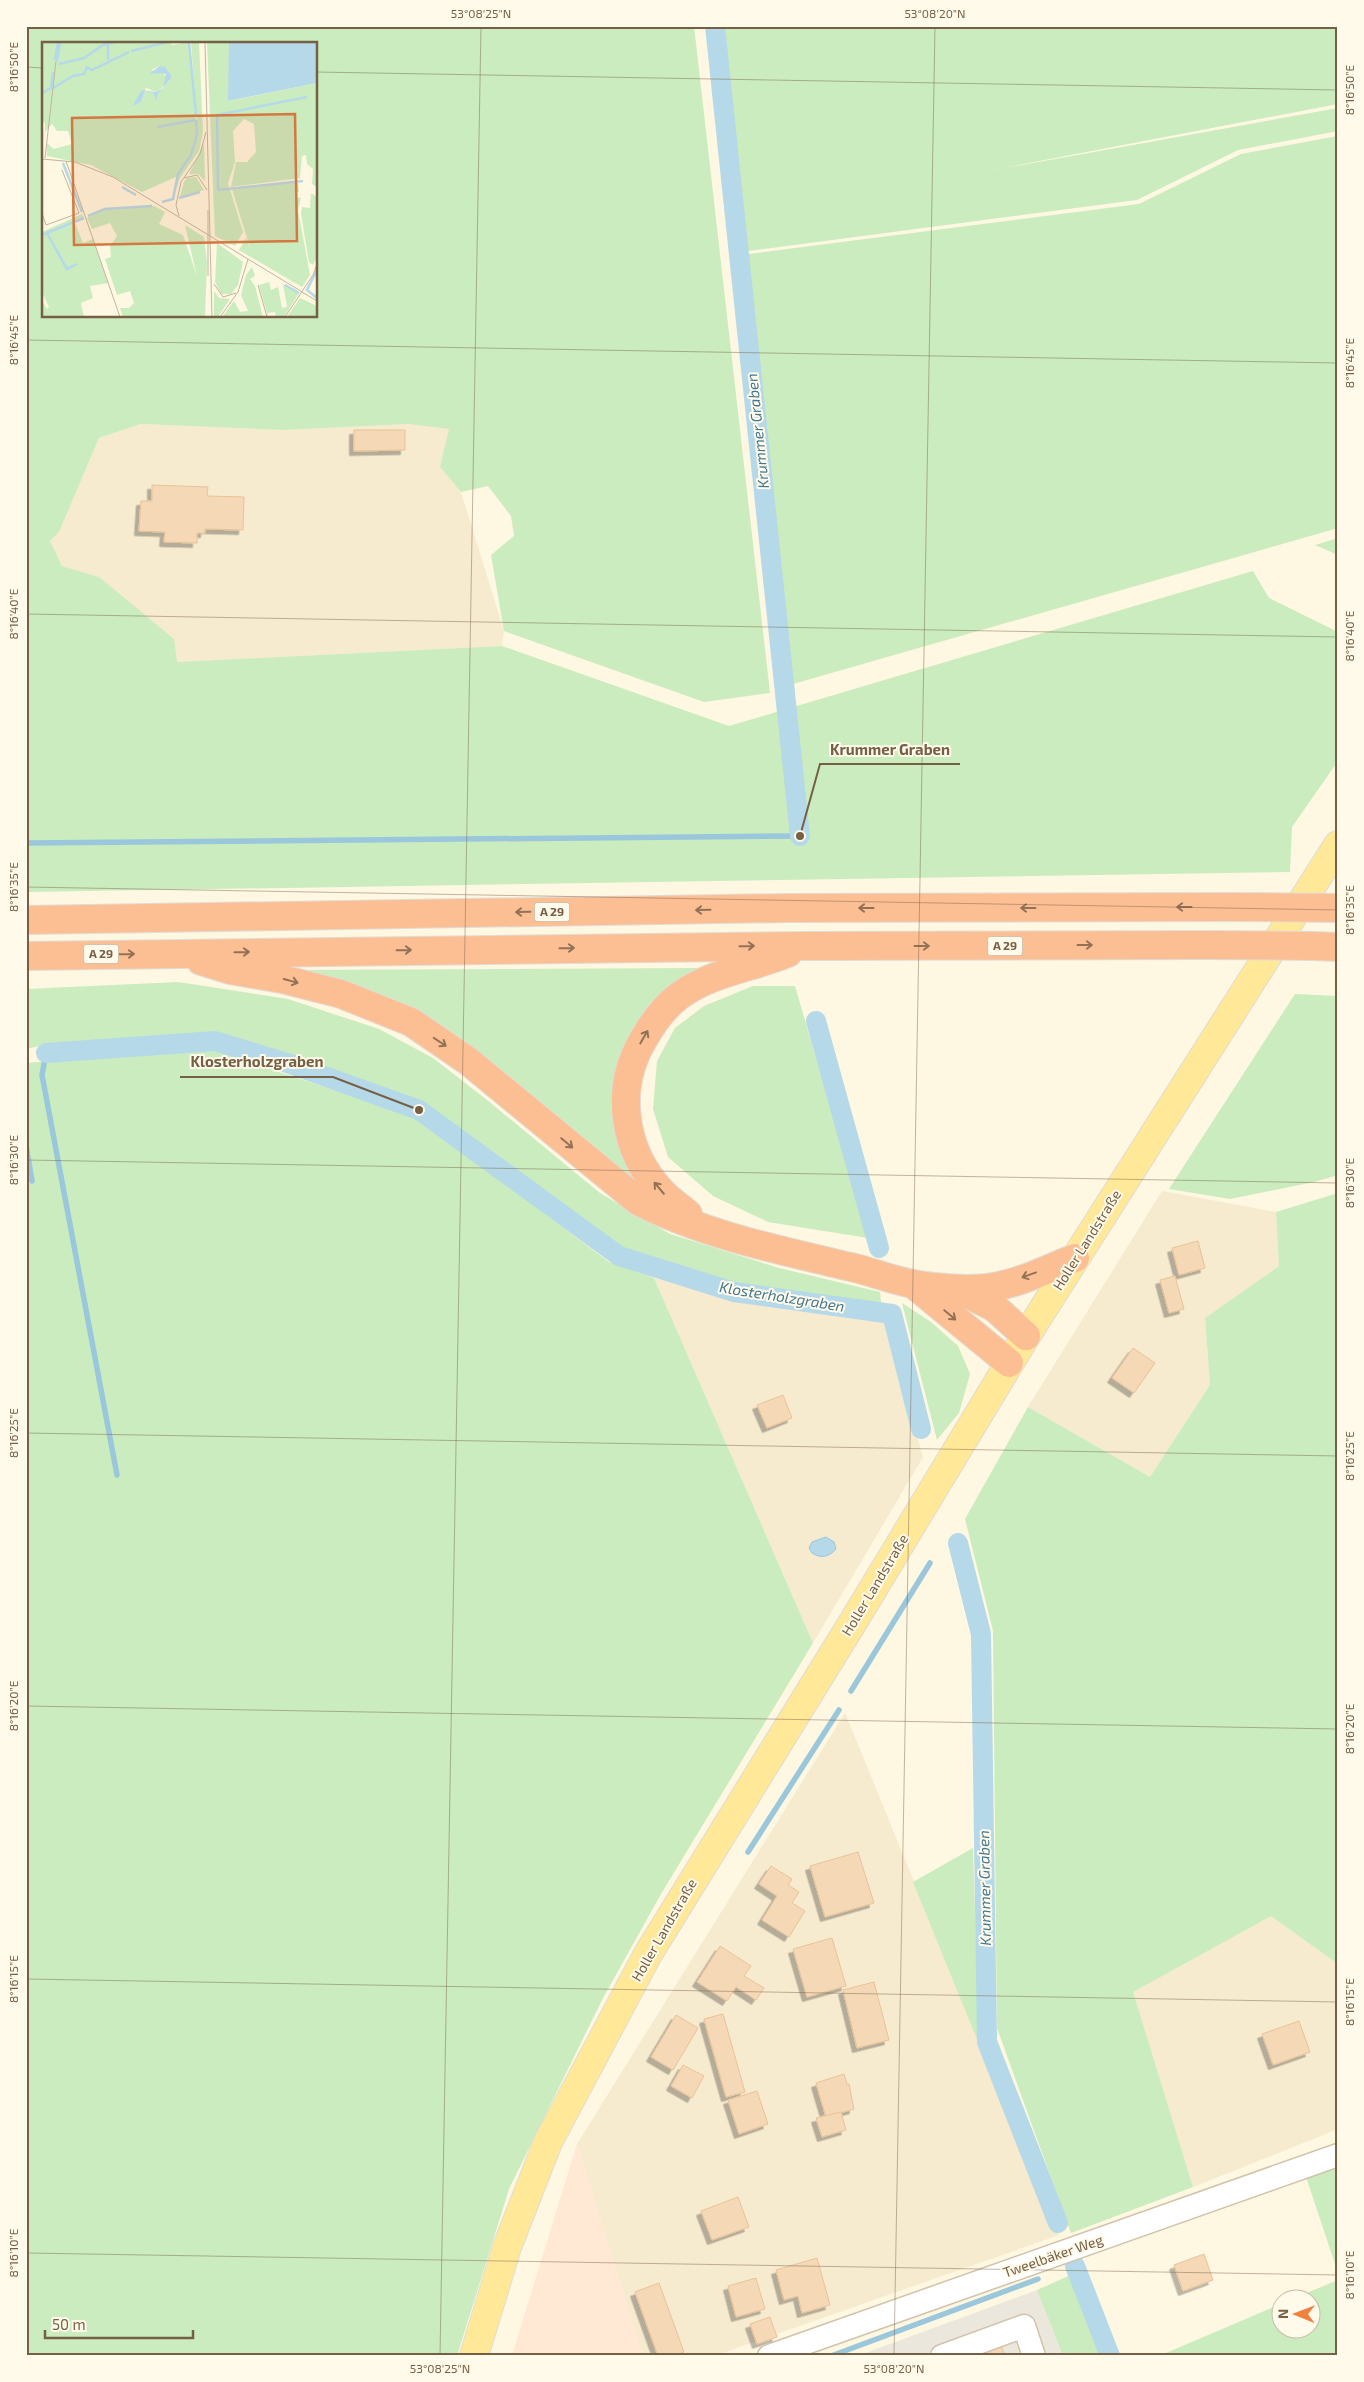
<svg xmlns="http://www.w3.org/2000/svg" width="1364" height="2382" font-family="'Exo 2',sans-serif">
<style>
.residential{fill:#f6eacf}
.commercial{fill:#ffe8d4}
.industrial{fill:#ece7dd}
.green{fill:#caecbf;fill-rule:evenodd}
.water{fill:#b5d9e8;stroke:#9ac7db}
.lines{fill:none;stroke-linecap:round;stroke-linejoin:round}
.stream{stroke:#9ac7db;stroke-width:5.5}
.canal{stroke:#b5d9e8;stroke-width:20}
.building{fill:#f5d9b7;stroke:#e9c296;filter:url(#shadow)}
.minor-casing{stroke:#d1c2aa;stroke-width:25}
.major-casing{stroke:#e1dcd6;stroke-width:30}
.highway-casing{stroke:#e1dcd6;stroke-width:30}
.minor{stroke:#fff;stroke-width:22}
.major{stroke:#ffe897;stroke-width:28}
.highway{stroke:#fcbf94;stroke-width:28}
.highway-bridge-casing{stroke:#e1dcd6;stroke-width:30;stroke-linecap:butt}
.highway-bridge{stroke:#fcbf94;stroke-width:28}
.oneway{stroke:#927256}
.ticks{fill:none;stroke:#775f46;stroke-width:1;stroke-opacity:0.45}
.labels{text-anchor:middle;stroke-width:4;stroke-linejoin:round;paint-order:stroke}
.shield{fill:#fffae9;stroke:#a08e77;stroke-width:1}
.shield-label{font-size:12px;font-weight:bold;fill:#775f46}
.street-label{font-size:14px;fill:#775f46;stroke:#fffae9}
.water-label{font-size:15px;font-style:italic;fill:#417894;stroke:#fffae9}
.inset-river{fill:none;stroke:#b5d9e8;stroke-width:2.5}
.inset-road{fill:none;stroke:#c4b59e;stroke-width:1}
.view{fill:#d27840;fill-opacity:0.15;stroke:#d27840;stroke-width:2.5}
.inset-edge{fill:none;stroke:#775f46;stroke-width:2.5}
.leader{fill:none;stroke:#775f46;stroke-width:2}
.callout-dot{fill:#775f46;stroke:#fffae9;stroke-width:2}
.callout-label{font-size:15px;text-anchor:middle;font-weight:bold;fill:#775f46;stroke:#fffae9;stroke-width:4;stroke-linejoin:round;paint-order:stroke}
.neatline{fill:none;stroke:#775f46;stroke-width:2}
.ticks-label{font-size:12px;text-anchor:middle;fill:#775f46}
</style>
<defs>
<filter id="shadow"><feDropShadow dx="-4.5" dy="4.5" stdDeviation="0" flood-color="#0004"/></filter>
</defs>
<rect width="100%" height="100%" fill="#fef7e1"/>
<!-- residential -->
<g class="residential">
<path d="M141,424L283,430L408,424L450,429L440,467L461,492L504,631L502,646L177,662L99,577L62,566L50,541L59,532L99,438Z"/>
<path d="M1162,1191L1276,1212L1279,1266L1205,1318L1210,1385L1150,1477L1028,1407Z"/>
<path d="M654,1278L731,1299L884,1321L923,1457L813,1643Z"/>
<path d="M845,1713L1059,2235L714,2356H643L577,2144Z"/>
<path d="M1271,1915L1338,1964V2129L1193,2187L1132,1992Z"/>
</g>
<!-- commercial -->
<path class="commercial" d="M577,2144L643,2356H512Z"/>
<!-- industrial -->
<path class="industrial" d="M1037,2290L1063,2356H857Z"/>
<!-- green -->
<g class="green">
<path d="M26,26H694L770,693L704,702L504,631L491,555L514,536L511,516L488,486L461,492L440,467L449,429L408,424L283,430L141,424L99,438L59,532L50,541L62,566L99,577L174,639L177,662L502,646L729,726L1253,571L1269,598L1338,632V761L1292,827L1290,872L26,892ZM44,44H316V316H44Z"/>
<path d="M723,26H1338V104L977,173L1338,108V131L1238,150L1137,200L748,251Z"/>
<path d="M1338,136V528L793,684L748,254L1139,204L1241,154Z"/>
<path d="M1338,538V555L1315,545Z"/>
<path d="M700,968L701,974L626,1045L646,1188L600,1159L549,1118L295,970Z"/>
<path d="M178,982L288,999L379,1029L433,1058L487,1100L600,1193L670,1234L779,1268L880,1292L882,1310L736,1287L620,1248L420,1101L219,1034L53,1043L26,1049V989Z"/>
<path d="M753,986H795L868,1238L768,1222L713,1196L668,1157L653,1109L657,1061L675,1028L704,1006Z"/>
<path d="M1295,994L1338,996V1175L1314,1182L1230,1199L1169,1189Z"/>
<path d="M211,1049L417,1118L609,1262L654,1278L813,1643L661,1894L603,1998L509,2189L457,2356H26V1063Z"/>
<path d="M1338,1193V1964L1271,1916L1133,1992L1193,2187L1071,2233L997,2028L993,1631L965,1519L1028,1407L1150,1477L1210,1385L1205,1318L1279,1266L1276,1212Z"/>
<path d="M902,1303L931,1322L958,1346L970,1374L959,1413L937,1440Z"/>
<path d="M973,1848L979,2044L913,1882Z"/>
<path d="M1338,2166V2273L1306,2177Z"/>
<path d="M1073,2274L1102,2356H1063L1037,2290Z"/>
<path d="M1338,2280V2356H1159L1281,2304L1282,2330H1312V2300L1292,2299Z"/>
</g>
<!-- water -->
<path class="water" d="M826,1537L834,1542L836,1549C829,1557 821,1559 812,1553L809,1548L812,1542Z"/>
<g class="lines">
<!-- stream -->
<g class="stream">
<path d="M26,843L800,836"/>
<path d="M46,1053L42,1075L117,1475"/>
<path d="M26,1145L32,1181"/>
<path d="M851,1691L930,1563"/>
<path d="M748,1852L839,1710"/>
<path d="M831,2356L1038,2279"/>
</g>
<!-- canal -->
<g class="canal">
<path d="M715,26L800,836"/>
<path d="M816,1021L879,1248"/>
<path d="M46,1053L215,1041L290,1064L419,1110L619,1256L734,1292L892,1314L921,1429"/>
<path d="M958,1543L981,1634L987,2042L1058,2223"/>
<path d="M1075,2266L1110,2356"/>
</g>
</g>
<!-- building -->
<g class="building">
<path d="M354,430H405V450L354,451Z"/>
<path d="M152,485L208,487L207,496L244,497L243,530L205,529V533H197V543L164,542L165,532L139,531L141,501H152Z"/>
<path d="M1198,1241L1205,1268L1179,1275L1172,1248Z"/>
<path d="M1175,1276L1184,1309L1169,1313L1160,1280Z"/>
<path d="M1133,1348L1155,1363L1134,1393L1112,1378Z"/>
<path d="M783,1395L792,1418L767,1428L757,1405Z"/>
<path d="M858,1852L874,1903L825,1917L810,1866Z"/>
<path d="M771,1866L792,1879L788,1885L799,1892L792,1903L805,1911L789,1937L762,1920L777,1896L759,1884Z"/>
<path d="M832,1938L846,1986L807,1997L793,1949Z"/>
<path d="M720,1946L751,1966L744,1976L764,1988L756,2000L736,1987L727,2001L697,1982Z"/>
<path d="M874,1982L889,2040L857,2048L843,1990Z"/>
<path d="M723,2014L745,2092L726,2097L704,2019Z"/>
<path d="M676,2015L698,2028L673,2070L651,2057Z"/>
<path d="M1299,2021L1310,2052L1273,2065L1262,2034Z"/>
<path d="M683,2065L704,2076L692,2098L671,2086Z"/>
<path d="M844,2074L847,2084H849L854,2109L826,2117L816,2083Z"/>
<path d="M757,2091L768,2124L739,2134L728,2100Z"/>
<path d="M841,2112L846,2130L822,2137L816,2118Z"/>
<path d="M738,2197L749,2227L712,2240L701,2211Z"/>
<path d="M1204,2254L1213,2280L1183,2291L1174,2265Z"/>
<path d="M817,2258L830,2305L802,2313L798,2296L784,2300L776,2270Z"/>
<path d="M756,2278L765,2309L736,2317L728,2286Z"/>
<path d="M659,2283L684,2352L674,2356H658L635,2292Z"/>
<path d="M770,2317L777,2337L757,2344L750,2324Z"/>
<path d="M1000,2343L1005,2356H963Z"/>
</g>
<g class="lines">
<defs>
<g id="minor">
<path d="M769,2356L1338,2155"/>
<path d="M942,2356L1024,2326L1034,2356"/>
</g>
<path id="major" d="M474,2356L507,2247L548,2142L648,1954L853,1622L1026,1336L1338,845"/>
<g id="highway">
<path d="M26,920L787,908L1233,907"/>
<path d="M1313,946L1338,947"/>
<path d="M26,956L804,946L1206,945"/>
<path d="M201,961L230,970L282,979L341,994L411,1022L468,1061L638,1201C705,1235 779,1250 851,1267C872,1272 892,1280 913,1284C935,1288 971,1291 993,1287C1021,1283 1049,1268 1075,1258"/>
<path d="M688,1214C680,1207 669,1200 662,1192C623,1151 614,1089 643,1040C652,1024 664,1007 679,996C711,972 752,968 788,953"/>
<path d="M913,1284L1009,1363"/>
<path d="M960,1290L995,1308L1026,1336"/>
</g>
</defs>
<!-- minor casing -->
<use href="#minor" class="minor-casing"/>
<!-- major casing -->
<use href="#major" class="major-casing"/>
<!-- highway casing -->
<use href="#highway" class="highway-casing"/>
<!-- minor -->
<use href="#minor" class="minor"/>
<!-- major -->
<use href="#major" class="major"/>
<!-- highway -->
<use href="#highway" class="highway"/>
<defs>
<g id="highway-bridge">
<path d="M1233,907L1338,908"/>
<path d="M1206,945L1313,946"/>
</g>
</defs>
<!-- highway-bridge casing -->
<use href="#highway-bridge" class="highway-bridge-casing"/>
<!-- highway-bridge -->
<use href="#highway-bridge" class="highway-bridge"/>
</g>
<!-- one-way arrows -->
<defs><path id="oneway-shaft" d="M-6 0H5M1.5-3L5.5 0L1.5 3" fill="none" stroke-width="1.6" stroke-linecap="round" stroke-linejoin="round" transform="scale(1.25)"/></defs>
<g class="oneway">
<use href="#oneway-shaft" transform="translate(1184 907) rotate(180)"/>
<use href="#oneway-shaft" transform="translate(866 908) rotate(180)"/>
<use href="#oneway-shaft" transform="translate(1028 908) rotate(180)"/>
<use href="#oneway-shaft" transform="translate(703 910) rotate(179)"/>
<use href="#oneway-shaft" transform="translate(523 912) rotate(179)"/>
<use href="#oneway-shaft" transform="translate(1085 945)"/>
<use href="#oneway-shaft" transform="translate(747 946) rotate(-1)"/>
<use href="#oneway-shaft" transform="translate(922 946)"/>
<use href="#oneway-shaft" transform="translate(567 948) rotate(-1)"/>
<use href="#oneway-shaft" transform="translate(404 950) rotate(-1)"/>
<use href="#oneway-shaft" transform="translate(242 952) rotate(-1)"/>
<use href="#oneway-shaft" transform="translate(127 954) rotate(-1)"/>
<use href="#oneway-shaft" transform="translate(291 981) rotate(15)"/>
<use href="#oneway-shaft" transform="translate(644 1037) rotate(-60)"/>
<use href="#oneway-shaft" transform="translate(440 1042) rotate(34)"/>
<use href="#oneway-shaft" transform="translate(567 1143) rotate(40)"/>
<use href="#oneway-shaft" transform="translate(659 1188) rotate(-130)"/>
<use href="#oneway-shaft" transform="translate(1029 1275) rotate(160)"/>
<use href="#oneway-shaft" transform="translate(950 1315) rotate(40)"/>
</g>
<!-- ticks -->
<path class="ticks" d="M26,36V26M26,67L44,68M316,72L1338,90M26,340L1338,363M26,614L1338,637M26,887L1338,910M26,1160L1338,1183M26,1433L1338,1456M26,1706L1338,1729M26,1979L1338,2002M26,2253L1338,2275M440,2356L481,26M894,2356L935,26"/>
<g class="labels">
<!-- shield labels -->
<g class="shield">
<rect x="534.5" y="902.5" width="35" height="19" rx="4"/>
<rect x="987.5" y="936.5" width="35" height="19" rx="4"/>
<rect x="83.5" y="944.5" width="35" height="19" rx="4"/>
</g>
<g class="shield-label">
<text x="552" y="916">A 29</text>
<text x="1005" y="950">A 29</text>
<text x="101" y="958">A 29</text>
</g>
<!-- street labels -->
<g class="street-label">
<text transform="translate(1087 1240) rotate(-58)" y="5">Holler Landstraße</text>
<text transform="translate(875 1585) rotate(-59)" y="5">Holler Landstraße</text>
<text transform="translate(664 1930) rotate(-60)" y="5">Holler Landstraße</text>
<text transform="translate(1053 2256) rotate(-19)" y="5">Tweelbäker Weg</text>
</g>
<!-- water labels -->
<g class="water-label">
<text transform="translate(758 431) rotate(-96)" y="5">Krummer Graben</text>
<text transform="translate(782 1297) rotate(9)" y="5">Klosterholzgraben</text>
<text transform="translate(985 1888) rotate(-91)" y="5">Krummer Graben</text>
</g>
</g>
<!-- overview -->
<g transform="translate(42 42)">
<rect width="275" height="275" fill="#fef7e1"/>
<path d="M0,0H130L129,3L147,0L155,93L149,113L134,135L100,150L49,123L5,114V101L12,107L30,102L26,89H15L10,82L3,90V80L0,81V51L22,40L0,50ZM118,24L130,35L115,53V58L111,51L103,49L99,60L89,63L97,58L104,46L114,50L120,46L126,34L109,28ZM149,0H157L161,90L157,109L138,136L131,156L137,132L150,113L156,94ZM165,0H187V59L275,41V145L270,142L271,127L265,122L264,113L260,114L258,136L189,145L194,120H205L214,110L212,82L202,77L191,89L193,120L186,141L201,190L193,204L173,194ZM162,101L163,139L156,132H147ZM154,135L162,148L138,155L142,140L145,136ZM256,139L257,150H254L253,155L259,156L256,168L268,233L260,245L197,208L204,196L208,206L190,147ZM269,151L275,155V215L271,223L267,220L259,172L260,165L268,166ZM112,164L123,170L117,182L141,193L155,234L143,183L162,195L165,221L163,275H81L78,266H87L92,261L88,249L75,253L63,217L69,215L68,204L75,194L68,181L50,187L45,176L64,168ZM40,172L42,176L0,192V190ZM33,181L41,201L51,197L66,241L48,244L51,256L39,261L42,275H0V259L5,267L7,265L0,250V194ZM175,201L201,220L196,243L189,252H179L173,240ZM210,225L213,234L208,237L213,244L221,275H180L192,259L198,270L206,269L199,253L204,233ZM227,240L229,248L236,245L240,266L245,265L241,242L257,251L242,275H234L233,270L226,271V275L217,243ZM172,249L177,256L188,257L176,275H172ZM258,256L275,264V275H245Z" fill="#caecbf" fill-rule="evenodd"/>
<path d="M187,0H275V41L186,59ZM118,24L123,25L130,35L115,53V59L111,51L103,49L99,60L90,64L100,48L114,50L121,46L124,32L108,31Z" fill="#b5d9e8"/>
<path class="inset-river" d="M147,0L154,73M66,1V18M89,9L126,0M13,18L16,0M15,19L18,0M17,22L42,16L61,3L73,0M11,46L31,34L42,32L45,25L50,28L87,10M0,51L9,46L11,30M115,85L154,78M21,121L40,170M80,145L94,153M176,148L175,73L265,55M176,148L261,139M137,156L158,150M120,160L131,157L136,132L149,113L155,93L154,78M46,174L63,167L110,164M5,191L25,227L35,222M0,193L42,176M275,228L265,248L275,256M243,243L257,251"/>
<path class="inset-road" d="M163,0L170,275M3,116L14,19M0,117L33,120L71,135L275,259M24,119L78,275M142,136L155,133L165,148M166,168V234M0,171L4,183L37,171L20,128M137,174L134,163L139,140L158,112L164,90M172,242L181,255L194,251M216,243L225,275M178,275L196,250L206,217M243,275L271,233L275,222"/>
<path class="view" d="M253,72L255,199L32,203L30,76Z"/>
<rect width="275" height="275" class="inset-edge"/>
</g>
<!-- callouts -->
<path class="leader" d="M800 836L820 764H960M419 1110L333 1077H180"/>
<g class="callout-dot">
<circle cx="800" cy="836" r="5"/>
<circle cx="419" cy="1110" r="5"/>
</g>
<g class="callout-label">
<text x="890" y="755">Krummer Graben</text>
<text x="257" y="1067">Klosterholzgraben</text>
</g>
<!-- border -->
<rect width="1364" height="2382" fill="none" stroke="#fffae9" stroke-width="55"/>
<!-- north arrow -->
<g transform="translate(1296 2314) rotate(271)"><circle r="24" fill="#fffae9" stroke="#c9bca8"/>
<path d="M0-4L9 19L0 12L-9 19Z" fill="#f0813e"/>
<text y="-8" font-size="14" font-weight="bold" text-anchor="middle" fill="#775f46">N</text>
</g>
<!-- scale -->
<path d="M45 2330v8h148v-8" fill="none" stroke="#775f46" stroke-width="2.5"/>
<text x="52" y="2330" font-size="15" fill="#775f46" stroke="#fffae9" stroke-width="4" paint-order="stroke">50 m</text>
<rect x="28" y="28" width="1308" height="2326" class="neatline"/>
<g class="ticks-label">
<text x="481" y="18">53°08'25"N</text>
<text x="935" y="18">53°08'20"N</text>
<text transform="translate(14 67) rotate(-90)" y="4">8°16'50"E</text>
<text transform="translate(1350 90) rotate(-90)" y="4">8°16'50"E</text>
<text transform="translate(14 340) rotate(-90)" y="4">8°16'45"E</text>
<text transform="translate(1350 363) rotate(-90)" y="4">8°16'45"E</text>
<text transform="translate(14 614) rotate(-90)" y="4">8°16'40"E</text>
<text transform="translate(1350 636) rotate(-90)" y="4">8°16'40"E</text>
<text transform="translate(14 887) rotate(-90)" y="4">8°16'35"E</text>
<text transform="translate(1350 910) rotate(-90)" y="4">8°16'35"E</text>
<text transform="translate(14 1160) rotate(-90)" y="4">8°16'30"E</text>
<text transform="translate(1350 1183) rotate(-90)" y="4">8°16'30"E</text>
<text transform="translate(14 1433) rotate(-90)" y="4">8°16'25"E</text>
<text transform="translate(1350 1456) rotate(-90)" y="4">8°16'25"E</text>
<text transform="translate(14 1706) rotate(-90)" y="4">8°16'20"E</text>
<text transform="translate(1350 1729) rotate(-90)" y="4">8°16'20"E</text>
<text transform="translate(14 1979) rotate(-90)" y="4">8°16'15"E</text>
<text transform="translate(1350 2002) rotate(-90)" y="4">8°16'15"E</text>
<text transform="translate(14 2253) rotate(-90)" y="4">8°16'10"E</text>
<text transform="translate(1350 2275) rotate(-90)" y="4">8°16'10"E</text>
<text x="440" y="2373">53°08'25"N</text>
<text x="894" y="2373">53°08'20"N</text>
</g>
</svg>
